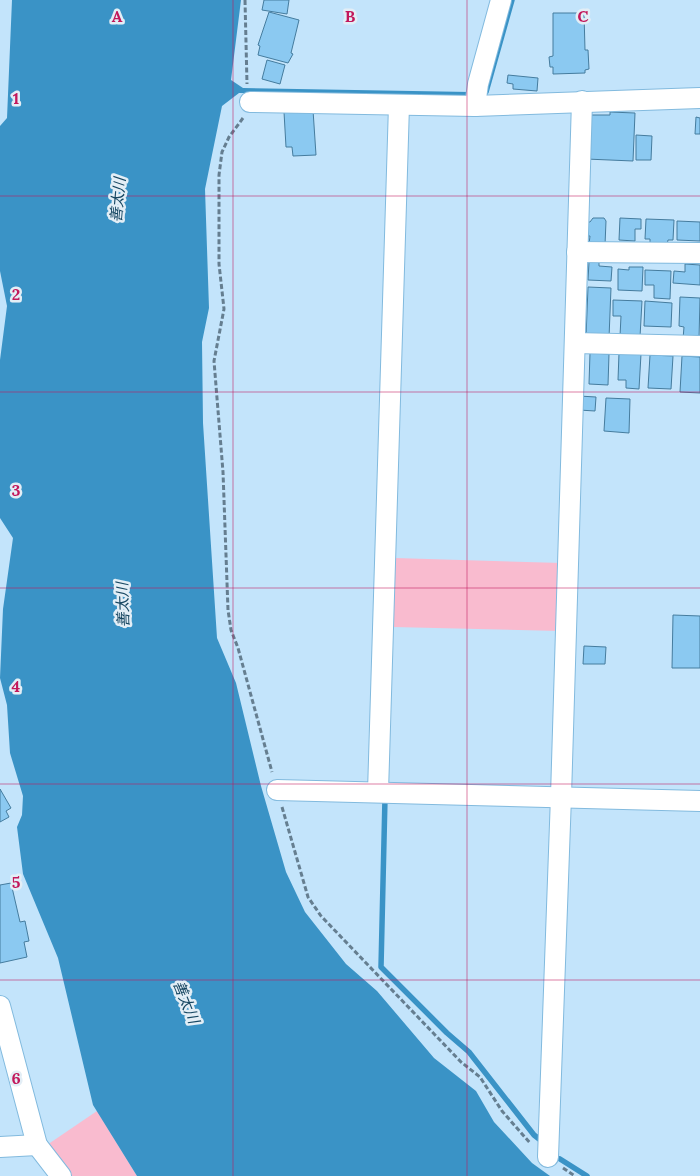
<svg xmlns="http://www.w3.org/2000/svg" width="700" height="1176" font-family="Lora,'Noto Sans JP',serif">
<style>
.green{fill:#f9bbcf}
.water{fill:#3a93c6}
.lines{fill:none;stroke-linecap:round;stroke-linejoin:round}
.stream{stroke:#3a93c6;stroke-width:5.5}
.building{fill:#8bc9f1;stroke:#457c9e}
.minor-casing{stroke:#82bade;stroke-width:22}
.path{stroke:#657e90;stroke-width:3;stroke-dasharray:5 2.5;stroke-linecap:butt}
.minor{stroke:#fff;stroke-width:20}
.grid{fill:none;stroke:#c2185b;stroke-width:1;stroke-opacity:0.55}
.labels{text-anchor:middle;stroke-width:5;stroke-linejoin:round;paint-order:stroke}
.water-label{font-size:15px;font-style:italic;fill:#174762;stroke:#e3eef6}
.grid-label{font-size:16px;text-anchor:middle;font-weight:bold;fill:#c2185b;stroke:#e3eef6;stroke-width:5;stroke-linejoin:round;paint-order:stroke}
</style>
<rect width="100%" height="100%" fill="#c3e4fb"/>
<!-- green -->
<g class="green">
<path d="M395,558L562,563L560,631L393,627Z"/>
<path d="M97,1111L137,1176H68L44,1147Z"/>
</g>
<!-- water -->
<path class="water" d="M12,0H241L231,80L243,88L470,92L468,98L239,93L222,106L205,189L209,308L202,342L203,423L217,638L236,683L261,786L286,872L305,912L346,964L377,991L434,1058L476,1091L494,1122L532,1163L550,1176H137L93,1105L58,958L23,874L17,827L22,815L23,796L10,753L7,705L0,678L3,609L13,538L0,518V360L7,306L0,271V126L7,118Z"/>
<g class="lines">
<!-- stream -->
<g class="stream">
<path d="M486,92L512,0"/>
<path d="M385,798L381,967L447,1033L469,1052L534,1135L543,1142"/>
<path d="M560,1159L587,1176"/>
</g>
</g>
<!-- building -->
<g class="building">
<path d="M264,0H289L287,14L262,10Z"/>
<path d="M269,12L299,20L291,53L293,54L288,63L258,55L260,46L258,45Z"/>
<path d="M553,13H584L585,50H588L589,69L585,70V73L553,74V67H550L549,57L553,56Z"/>
<path d="M267,60L285,65L280,84L262,79Z"/>
<path d="M508,75L538,78L537,91L513,89V84L507,83Z"/>
<path d="M313,110L316,155L293,156L292,147H286L284,112Z"/>
<path d="M610,112L635,113L633,161L586,159L591,115H610Z"/>
<path d="M696,117L700,118V134H695Z"/>
<path d="M636,135L652,136L651,160H636Z"/>
<path d="M593,218H604L606,221L605,245L589,244L590,236H586L587,222H590Z"/>
<path d="M620,218L641,219V229H635V241L619,240Z"/>
<path d="M646,219L674,220L673,240H668L667,245H650V239H645Z"/>
<path d="M677,221L700,222V241L677,240Z"/>
<path d="M589,262H599V266L612,267L611,281L588,280Z"/>
<path d="M685,264L700,265V285L673,283L674,271L685,272Z"/>
<path d="M629,267H643L642,291L618,290V269L629,270Z"/>
<path d="M645,270L671,271L670,299L654,298V285H645Z"/>
<path d="M588,287L611,288L609,338L586,337Z"/>
<path d="M680,297L700,298L699,339H683L684,327L679,326Z"/>
<path d="M613,300L642,301L640,337L620,336L621,316H613Z"/>
<path d="M645,301L672,303L671,327L644,326Z"/>
<path d="M590,353L609,354L608,385L589,384Z"/>
<path d="M619,353L641,354L639,389L626,388V380H618Z"/>
<path d="M650,355L673,356L671,389L648,388Z"/>
<path d="M682,356L700,357V393L680,392Z"/>
<path d="M579,396L596,397L595,411L579,410Z"/>
<path d="M606,398L630,399L629,433L604,431Z"/>
<path d="M673,615L700,616V668H672Z"/>
<path d="M584,646L606,647L605,664H583Z"/>
<path d="M0,789L11,808L6,811L9,817L0,822Z"/>
<path d="M11,883L20,922L25,921L29,941L24,942L27,957L0,963V885Z"/>
</g>
<g class="lines">
<defs>
<g id="minor">
<path d="M250,102L475,106L700,98"/>
<path d="M475,106L478,84L501,0"/>
<path d="M577,252L700,253"/>
<path d="M575,343L700,346"/>
<path d="M277,790L700,801"/>
<path d="M378,792L399,105"/>
<path d="M0,1006L37,1145L61,1176"/>
<path d="M0,1147L37,1145"/>
<path d="M548,1157L561,796L582,101"/>
</g>
</defs>
<!-- minor casing -->
<use href="#minor" class="minor-casing"/>
<!-- path -->
<g class="path">
<path d="M245,0L247,84"/>
<path d="M243,118L229,137L222,152L219,175V264L224,309L214,361L223,472L228,610L231,630L238,648L272,772"/>
<path d="M282,807L308,897L321,916L461,1062L480,1077L502,1111L530,1143"/>
<path d="M563,1168L575,1176"/>
</g>
<!-- minor -->
<use href="#minor" class="minor"/>
</g>
<!-- grid -->
<path class="grid" d="M233,0V1176M467,0V1176M0,196H700M0,392H700M0,588H700M0,784H700M0,980H700"/>
<g class="labels">
<!-- water labels -->
<g class="water-label">
<text transform="translate(118 200) rotate(-85)" y="5">善太川</text>
<text transform="translate(123 605) rotate(-92)" y="5">善太川</text>
<text transform="translate(186 1002) rotate(68)" y="5">善太川</text>
</g>
</g>
<g class="grid-label">
<text x="117" y="22">A</text>
<text x="350" y="22">B</text>
<text x="583" y="22">C</text>
<text x="16" y="104">1</text>
<text x="16" y="300">2</text>
<text x="16" y="496">3</text>
<text x="16" y="692">4</text>
<text x="16" y="888">5</text>
<text x="16" y="1084">6</text>
</g>
</svg>
